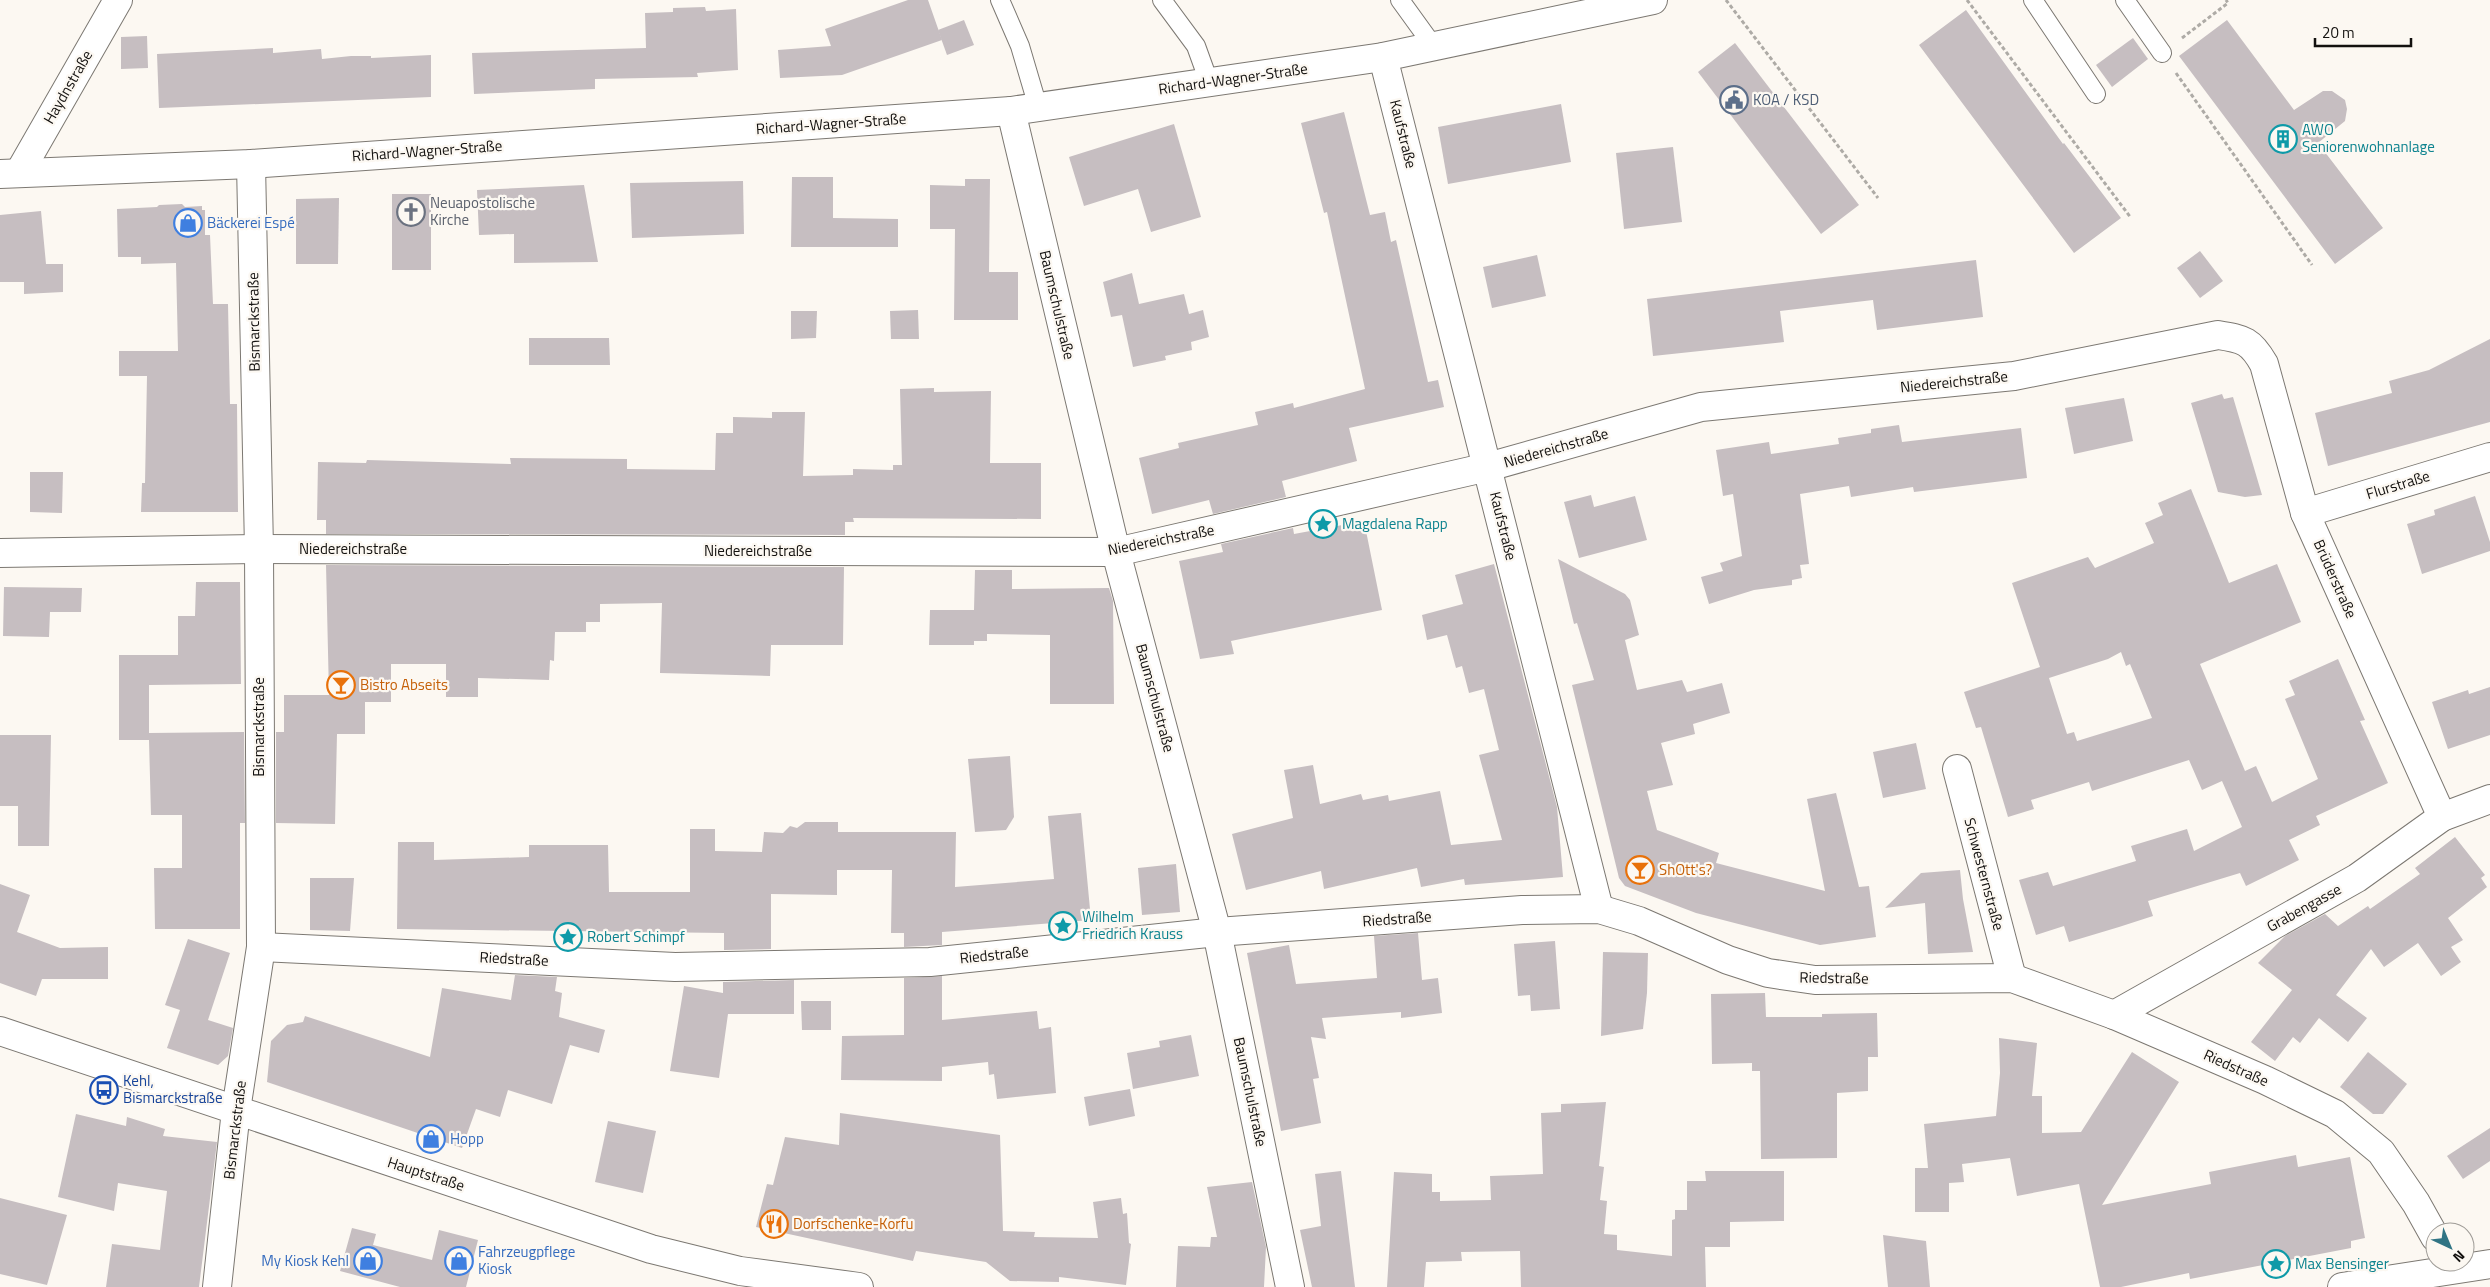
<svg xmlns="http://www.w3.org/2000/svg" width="2490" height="1287" font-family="'Titillium Web',sans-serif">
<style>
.building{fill:#c6bec1;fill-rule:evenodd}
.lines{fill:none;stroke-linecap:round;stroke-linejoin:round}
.service-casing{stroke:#7c7872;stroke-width:20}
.minor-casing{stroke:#7c7872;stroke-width:30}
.tertiary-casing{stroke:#7c7872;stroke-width:30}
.path{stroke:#aeaba6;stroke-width:3;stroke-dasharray:4 2.5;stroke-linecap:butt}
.service{stroke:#fff;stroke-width:18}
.minor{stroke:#fff;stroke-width:28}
.tertiary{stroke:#fff;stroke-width:28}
.labels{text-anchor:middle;stroke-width:4.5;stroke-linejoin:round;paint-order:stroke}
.street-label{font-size:15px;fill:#13110f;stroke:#fcf8f2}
.service-label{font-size:15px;fill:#4e5e75;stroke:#fcf8f2;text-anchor:start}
.culture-label{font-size:15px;fill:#0d838f;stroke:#fcf8f2;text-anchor:start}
.worship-label{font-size:15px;fill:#5b616d;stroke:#fcf8f2;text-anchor:start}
.shop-label{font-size:15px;fill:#366cbe;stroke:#fcf8f2;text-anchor:start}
.food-label{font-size:15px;fill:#c56008;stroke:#fcf8f2;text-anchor:start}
.transit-label{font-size:15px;fill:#164399;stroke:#fcf8f2;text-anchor:start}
</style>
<rect width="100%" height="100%" fill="#fcf8f2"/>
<!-- building -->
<g class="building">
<path d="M908,0H928L942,40L842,75L780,78L778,50L831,46L825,29Z"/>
<path d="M705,7L706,11L736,9L738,70L697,73L698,77L595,79V89L474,94L472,53L646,48L645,13L673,12V8Z"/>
<path d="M1966,10L2063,144L2064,143L2121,218L2074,253L1919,45Z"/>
<path d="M964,20L974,45L947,55L938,30Z"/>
<path d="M2227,20L2294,110L2323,91H2332L2345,100L2347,109L2345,121L2318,143L2383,228L2335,264L2179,56Z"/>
<path d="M147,36L148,68L121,69V37Z"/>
<path d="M2133,38L2148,59L2112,87L2096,65Z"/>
<path d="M1735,43L1859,205L1821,234L1698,72Z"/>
<path d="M273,48V53L321,49L322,59L351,56H371V58L431,55V97L159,108L157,54Z"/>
<path d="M1561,104L1571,162L1448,184L1438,127Z"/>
<path d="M1344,112L1370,215L1385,212L1391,242L1396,240L1428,382L1438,380L1444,407L1349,428L1357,461L1282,481L1286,497L1213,514L1209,500L1152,514L1139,458L1179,448L1178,443L1258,425L1255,412L1293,403L1294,408L1365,389L1327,212L1324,213L1301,123Z"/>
<path d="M1174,124L1201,217L1151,232L1138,189L1084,206L1069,157Z"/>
<path d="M1673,147L1682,222L1624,229L1616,153Z"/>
<path d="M792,177H833V218L898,219V247H791Z"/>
<path d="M965,179H990L989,272H1018V320H954L955,229H930V185L965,186Z"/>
<path d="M743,181L744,234L632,238L630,183Z"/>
<path d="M584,185L598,262L514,263V234L479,235L477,190Z"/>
<rect x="392" y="194" width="39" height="76"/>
<path d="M339,198L338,264H296V199Z"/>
<path d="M182,204L185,207L202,206V210H205V235H210L213,304H228L230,404H237L238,512H141L142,483H145L147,376H119V351H178L176,263L141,264V257H118L117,209L157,207L159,205Z"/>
<path d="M41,211L46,264H63V292L24,294V282H0V215Z"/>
<path d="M2200,251L2223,281L2200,298L2177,268Z"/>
<path d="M1537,255L1546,296L1492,308L1483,267Z"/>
<path d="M1976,260L1983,317L1877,330L1873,300L1780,311L1784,342L1653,356L1647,299Z"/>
<path d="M1132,273L1139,304L1184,294L1189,314L1203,310L1209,337L1191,342L1192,350L1165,356L1166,360L1133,367L1122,315L1111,317L1103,282Z"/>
<path d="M918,310L919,339H891L890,311Z"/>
<path d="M791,311H817L816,338L791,339Z"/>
<path d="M529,338H609L610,365H529Z"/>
<path d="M2490,339V422L2328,466L2315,413L2392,393L2389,381L2429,370Z"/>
<path d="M934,388V392L991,391L990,463H1041V519L853,518L854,522H845V535L326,534V520H317L318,462L366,463L367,460L511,464L510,458L627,459V469L715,470L716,433H733V417L772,418V412H805L803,476L853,475V469L893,470V465H902L900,389Z"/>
<path d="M2222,394L2224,399L2233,397L2262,495L2245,497L2218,492L2191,403Z"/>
<path d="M2124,398L2133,441L2074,454L2065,408Z"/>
<path d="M1899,425L1902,442L2021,428L2027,478L1914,492L1913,487L1851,497L1849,486L1800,494L1809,564L1800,565L1802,578L1792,580V585L1754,590L1709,604L1701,577L1723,571L1720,563L1742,556L1733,494L1723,496L1716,450L1769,442L1771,454L1839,444L1838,438L1871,433V429Z"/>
<path d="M30,472H63L62,513L30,512Z"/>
<path d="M2191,489L2229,583L2277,564L2301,622L2200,664L2245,771L2256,766L2272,802L2318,779L2285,699L2295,695L2289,681L2338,659L2365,720L2360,721L2388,783L2316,816L2320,825L2289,840L2299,860L2246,886L2240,873L2148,901L2153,916L2119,927L2069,942L2064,926L2036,935L2019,880L2048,872L2053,886L2136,861L2131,846L2187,829L2194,851L2242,827L2222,781L2202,790L2189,760L2092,791L2089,782L2031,800L2034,809L2008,817L1981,727L1976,728L1964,692L2040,667L2012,583L2088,557L2095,568L2154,543L2145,523L2163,515L2158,503ZM2121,652L2126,666L2130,664L2152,718L2077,741L2074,732L2067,734L2049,678L2108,659Z"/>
<path d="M1591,495L1594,507L1635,496L1647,540L1579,558L1564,502Z"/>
<path d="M2475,496L2490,542V551L2422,574L2407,524L2435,515L2434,510Z"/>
<path d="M1364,521L1382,610L1231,641L1234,654L1200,659L1179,561L1223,552L1221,544L1293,528L1294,534Z"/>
<path d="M1558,559L1625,594L1630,600L1639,635L1625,640L1637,690L1682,680L1687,692L1722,683L1730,713L1693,724L1695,734L1661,743L1673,785L1647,791L1657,830L1719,853L1716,863L1825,891L1807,799L1836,793L1859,887L1869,886L1876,937L1820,945L1696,913L1625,886L1619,878L1572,685L1594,680L1577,623L1574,624Z"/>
<path d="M1494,564L1557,807L1563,877L1465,885L1464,879L1421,887L1417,868L1324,889L1321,871L1246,890L1232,834L1293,818L1284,770L1313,765L1320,804L1361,794L1363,800L1388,795L1389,801L1440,791L1451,845L1502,840L1479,755L1499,750L1484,689L1469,693L1462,666L1456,668L1447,635L1427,640L1422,615L1463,604L1455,575Z"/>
<path d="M326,565L844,567L843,645H771L770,676L660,673L662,603L600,604V622H586V632H555L554,661L550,660L549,680L478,678V697H446V664H391V702H365V734H337L335,824L276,823V732H284V695H329Z"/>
<path d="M975,570H1012V589L1109,588L1113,601L1114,704H1050V635L987,634V641H974V645H929L930,610H974Z"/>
<path d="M196,582H240L241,684L149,685V733L244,732L245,823H240V929H155L154,868H182V815H151L149,740H119V655H178V616H195Z"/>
<path d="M4,587L82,588L81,612H50L49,637L3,636Z"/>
<path d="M2490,687V735L2448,749L2432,702L2468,690L2469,694Z"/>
<path d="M0,735H51L49,846H18V806H0Z"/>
<path d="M1916,743L1926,789L1883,798L1873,752Z"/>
<path d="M1010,756L1014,817L1006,830L975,832L968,759Z"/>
<path d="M1081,813L1091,920L942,932V945L904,947V933H891L892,870H837V895L771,894V949L724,950V933L397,929L398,842H434V860L529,857V845H608L609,892H690V829H715V851L762,852L764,832L783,833L790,826L797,828L805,822H838V832H956L955,887L1054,879L1048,816Z"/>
<path d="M2455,837L2485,875L2481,878L2487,887L2448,918L2463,940L2451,947L2461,962L2441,976L2418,943L2384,967L2371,949L2336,995L2367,1018L2348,1042L2319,1018L2300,1043L2293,1037L2275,1061L2251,1042L2292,990L2258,963L2285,936L2325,914L2338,926L2368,906L2370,909L2420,874L2415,868Z"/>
<path d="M1176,864L1180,912L1142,915L1138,868Z"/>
<path d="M1960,870L1963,899L1973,952L1928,954L1925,903L1885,908L1921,873Z"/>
<path d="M310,878H354L350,931L310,930Z"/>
<path d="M0,884L30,895L17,932L60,948L108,947V979H42L36,996L0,983Z"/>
<path d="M1418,933L1422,980L1438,978L1442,1013L1401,1018V1012L1322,1018L1326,1039L1311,1037L1319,1078L1313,1079L1321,1123L1281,1131L1247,953L1289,945L1296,984L1377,978L1374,936Z"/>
<path d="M188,939L230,953L208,1020L233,1028L228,1056L218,1065L167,1048L180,1010L165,1005Z"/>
<path d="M1555,941L1560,1009L1531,1011L1530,995L1518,996L1514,944Z"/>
<path d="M1603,952L1648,953L1647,993L1643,1029L1601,1036Z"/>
<path d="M515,975L557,977L555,991L562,993L559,1017L605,1030L599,1053L570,1045L552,1104L508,1090L500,1117L476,1109L462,1148L267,1082L271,1041L287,1025L303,1022L305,1016L430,1057L442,988L511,1000Z"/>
<path d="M942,976V1020L1037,1011L1039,1029L1051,1027L1056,1093L997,1099L994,1074L989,1075L988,1062L942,1067V1081L841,1080L842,1036L904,1035V978Z"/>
<path d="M794,980V1014H728L719,1078L670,1071L684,986L723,993V982Z"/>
<path d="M1765,993L1766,1017H1822V1014L1877,1013L1878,1057H1868V1091L1837,1093V1158L1761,1159L1760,1071H1752V1063L1712,1064L1711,994Z"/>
<path d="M801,1001H831V1030H802Z"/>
<path d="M1191,1035L1199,1076L1133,1089L1127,1053L1160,1047L1159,1041Z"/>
<path d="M1999,1038L2037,1043L2032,1096H2042V1133L2081,1132L2132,1052L2179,1082L2102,1205L2211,1184L2209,1172L2296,1155L2298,1167L2350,1157L2365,1238L2351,1241V1248L2190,1279L2189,1273L2121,1287H2100L2079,1184L2017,1196L2010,1158L1962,1164L1964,1182L1949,1183V1212H1915V1168H1928L1924,1124L1996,1116L2000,1073Z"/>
<path d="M2368,1052L2407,1084L2383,1114H2373L2340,1087Z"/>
<path d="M1130,1089L1135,1116L1089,1126L1084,1097Z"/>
<path d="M1606,1102L1599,1166L1604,1167L1600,1200L1607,1201L1604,1234L1617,1235V1250L1672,1256V1220L1675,1219V1210H1687V1181H1706L1705,1171H1784V1221L1730,1222V1247H1705L1706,1287H1521L1520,1251L1461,1252L1462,1261L1426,1262L1424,1287H1387L1394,1172L1432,1174V1192H1440V1201L1491,1200L1490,1176L1543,1174L1541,1113L1561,1112V1104Z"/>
<path d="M840,1113L1000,1135L1003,1231L1035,1232L1034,1237L1098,1238L1093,1202L1121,1198L1123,1214L1127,1213L1129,1243L1131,1244L1126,1285L1059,1277V1282L1010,1281L986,1262L916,1251L913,1261L756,1227L767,1184L773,1185L785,1137L839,1145Z"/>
<path d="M76,1114L126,1126L127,1117L165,1129L163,1136L217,1142L199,1287H106L112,1244L160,1250L167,1191L118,1183L114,1211L58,1197Z"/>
<path d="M608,1121L656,1131L643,1193L595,1182Z"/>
<path d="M2490,1128V1161L2463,1179L2447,1156Z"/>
<path d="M1341,1171L1355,1287H1312L1300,1230L1321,1226L1315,1174Z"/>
<path d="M1252,1182L1266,1247L1264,1287H1176L1178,1246L1210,1247L1211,1237H1217L1207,1187Z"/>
<path d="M0,1198L67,1215L47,1285L0,1274Z"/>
<path d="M352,1228L376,1234L373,1245L432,1260L439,1230L478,1240L466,1287H400L340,1271Z"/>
<path d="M1883,1235L1926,1241L1930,1287H1888Z"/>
</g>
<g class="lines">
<defs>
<g id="service">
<path d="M1000,0L1020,46L1038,107"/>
<path d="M1162,0L1196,46L1209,82"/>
<path d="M1400,0L1434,47"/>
<path d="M2033,0L2096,94"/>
<path d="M2125,0L2162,53"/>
</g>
<g id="minor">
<path d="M1383,57L1599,909"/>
<path d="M1011,111L1116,552L1217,932L1290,1287"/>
<path d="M19,173L118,0"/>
<path d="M0,174L251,164L1011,111L1383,57L1653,0"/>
<path d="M2305,513L2490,457"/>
<path d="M0,553L259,549L1116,552L1488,467L1701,407L2014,376L2218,335C2244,339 2251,341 2264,364L2305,513L2442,817"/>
<path d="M1957,769L2012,978"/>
<path d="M261,947L675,967L930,962L1217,932L1522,910L1599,909L1639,921L1728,960L1768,973L1815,980L2012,978L2114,1015L2265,1080L2335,1114L2381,1152L2416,1203L2435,1237"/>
<path d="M2114,1015L2357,878L2442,817L2490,799"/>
<path d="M217,1287L236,1110L261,947L259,549L251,164"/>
</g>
<g id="tertiary">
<path d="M0,1031L651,1249L740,1271L859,1287"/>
<path d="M2342,1287L2490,1264"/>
</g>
</defs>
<!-- service casing -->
<use href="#service" class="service-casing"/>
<!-- minor casing -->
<use href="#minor" class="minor-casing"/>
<!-- tertiary casing -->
<use href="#tertiary" class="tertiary-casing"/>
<!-- path -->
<g class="path">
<path d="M1726,0L1878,198"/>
<path d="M1967,0L2131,218"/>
<path d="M2182,38L2228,3L2226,0"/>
<path d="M2176,73L2312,265"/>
</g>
<!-- service -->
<use href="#service" class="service"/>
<!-- minor -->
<use href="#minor" class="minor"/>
<!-- tertiary -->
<use href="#tertiary" class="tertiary"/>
</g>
<!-- icons -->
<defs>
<symbol id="civic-ring" viewBox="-11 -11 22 22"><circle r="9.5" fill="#fcf8f2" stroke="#5c6f8a" stroke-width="1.5"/><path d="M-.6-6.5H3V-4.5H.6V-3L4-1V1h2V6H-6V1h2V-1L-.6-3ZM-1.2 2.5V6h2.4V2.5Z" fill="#5c6f8a"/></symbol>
<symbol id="building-ring" viewBox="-11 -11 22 22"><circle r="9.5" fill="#fcf8f2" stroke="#0f9aa8" stroke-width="1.5"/><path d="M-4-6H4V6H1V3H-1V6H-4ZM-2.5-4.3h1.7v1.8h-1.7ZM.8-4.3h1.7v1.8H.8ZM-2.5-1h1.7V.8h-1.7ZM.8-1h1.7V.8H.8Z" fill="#0f9aa8"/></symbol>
<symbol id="church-ring" viewBox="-11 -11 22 22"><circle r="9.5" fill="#fcf8f2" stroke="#6b7280" stroke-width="1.5"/><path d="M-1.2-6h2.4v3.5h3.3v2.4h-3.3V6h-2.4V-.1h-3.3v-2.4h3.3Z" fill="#6b7280"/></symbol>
<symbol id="shop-ring" viewBox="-11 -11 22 22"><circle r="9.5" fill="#fcf8f2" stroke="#3f7fe0" stroke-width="1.5"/><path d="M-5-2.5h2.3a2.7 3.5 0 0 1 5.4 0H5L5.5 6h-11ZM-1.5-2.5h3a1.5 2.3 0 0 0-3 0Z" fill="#3f7fe0"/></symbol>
<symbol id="sight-ring" viewBox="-11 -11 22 22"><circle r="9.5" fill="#fcf8f2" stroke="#0f9aa8" stroke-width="1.5"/><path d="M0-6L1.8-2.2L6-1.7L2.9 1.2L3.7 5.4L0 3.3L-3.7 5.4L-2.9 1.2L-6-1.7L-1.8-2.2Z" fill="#0f9aa8"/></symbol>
<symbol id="bar-ring" viewBox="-11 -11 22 22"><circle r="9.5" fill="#fcf8f2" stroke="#e8710a" stroke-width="1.5"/><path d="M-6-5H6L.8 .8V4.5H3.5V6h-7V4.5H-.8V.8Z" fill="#e8710a"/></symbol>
<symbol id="bus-ring" viewBox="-11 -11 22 22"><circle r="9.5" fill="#fcf8f2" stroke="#1a4fb4" stroke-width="1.5"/><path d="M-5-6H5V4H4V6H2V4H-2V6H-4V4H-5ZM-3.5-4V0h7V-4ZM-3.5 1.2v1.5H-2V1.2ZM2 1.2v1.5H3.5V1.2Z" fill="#1a4fb4"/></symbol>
<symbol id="restaurant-ring" viewBox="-11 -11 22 22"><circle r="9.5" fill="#fcf8f2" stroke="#e8710a" stroke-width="1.5"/><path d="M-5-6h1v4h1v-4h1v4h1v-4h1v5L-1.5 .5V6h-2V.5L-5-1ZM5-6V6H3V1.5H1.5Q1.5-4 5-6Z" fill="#e8710a"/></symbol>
</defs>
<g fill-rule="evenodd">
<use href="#civic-ring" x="1718" y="84" width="32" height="32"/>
<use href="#building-ring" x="2267" y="123" width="32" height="32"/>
<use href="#church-ring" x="395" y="196" width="32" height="32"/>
<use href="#shop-ring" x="172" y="207" width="32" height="32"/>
<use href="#sight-ring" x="1307" y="508" width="32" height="32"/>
<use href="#bar-ring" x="325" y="669" width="32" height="32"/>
<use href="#bar-ring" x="1624" y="854" width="32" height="32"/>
<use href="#sight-ring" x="1047" y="910" width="32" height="32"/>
<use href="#sight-ring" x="552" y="921" width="32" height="32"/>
<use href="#bus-ring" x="88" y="1074" width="32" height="32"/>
<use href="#shop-ring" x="415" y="1123" width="32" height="32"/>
<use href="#restaurant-ring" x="758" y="1208" width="32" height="32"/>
<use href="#shop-ring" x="352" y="1245" width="32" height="32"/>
<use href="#shop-ring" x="443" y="1245" width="32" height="32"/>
<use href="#sight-ring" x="2260" y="1248" width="32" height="32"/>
</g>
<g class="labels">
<!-- street labels -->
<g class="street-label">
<text transform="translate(1233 79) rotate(-8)" y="5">Richard-Wagner-Straße</text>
<text transform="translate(68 87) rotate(-60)" y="5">Haydnstraße</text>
<text transform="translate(831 124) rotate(-4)" y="5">Richard-Wagner-Straße</text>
<text transform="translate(1403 134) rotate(76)" y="5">Kaufstraße</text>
<text transform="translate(427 151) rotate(-4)" y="5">Richard-Wagner-Straße</text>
<text transform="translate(1057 305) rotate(77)" y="5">Baumschulstraße</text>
<text transform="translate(254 322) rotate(-91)" y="5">Bismarckstraße</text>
<text transform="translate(1954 382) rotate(-6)" y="5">Niedereichstraße</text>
<text transform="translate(1556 448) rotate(-16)" y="5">Niedereichstraße</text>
<text transform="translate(2398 485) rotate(-17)" y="5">Flurstraße</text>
<text transform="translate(1503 526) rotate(76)" y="5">Kaufstraße</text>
<text transform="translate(1161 540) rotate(-11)" y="5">Niedereichstraße</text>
<text x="353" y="554">Niedereichstraße</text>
<text x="758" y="556">Niedereichstraße</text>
<text transform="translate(2335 579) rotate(66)" y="5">Brüderstraße</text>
<text transform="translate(1155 698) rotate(75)" y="5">Baumschulstraße</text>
<text transform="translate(259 727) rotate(-90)" y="5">Bismarckstraße</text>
<text transform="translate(1984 874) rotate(75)" y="5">Schwesternstraße</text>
<text transform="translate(2304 908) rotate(-29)" y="5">Grabengasse</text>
<text transform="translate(1397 919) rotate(-4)" y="5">Riedstraße</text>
<text transform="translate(994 955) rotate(-6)" y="5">Riedstraße</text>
<text transform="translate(514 959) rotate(3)" y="5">Riedstraße</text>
<text transform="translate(1834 978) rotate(1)" y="5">Riedstraße</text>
<text transform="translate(2236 1068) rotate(24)" y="5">Riedstraße</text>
<text transform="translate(1250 1092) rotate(78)" y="5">Baumschulstraße</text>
<text transform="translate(235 1130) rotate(-83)" y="5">Bismarckstraße</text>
<text transform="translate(426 1174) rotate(18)" y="5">Hauptstraße</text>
</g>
<!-- service labels -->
<g class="service-label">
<text x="1753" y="105">KOA / KSD</text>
</g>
<!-- culture labels -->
<g class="culture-label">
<text x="2302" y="135">AWO<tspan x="2302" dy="17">Seniorenwohnanlage</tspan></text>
<text x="1342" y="529">Magdalena Rapp</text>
<text x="1082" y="922">Wilhelm<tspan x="1082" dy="17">Friedrich Krauss</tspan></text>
<text x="587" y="942">Robert Schimpf</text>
<text x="2295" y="1269">Max Bensinger</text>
</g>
<!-- worship labels -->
<g class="worship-label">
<text x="430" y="208">Neuapostolische<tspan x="430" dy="17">Kirche</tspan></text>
</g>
<!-- shop labels -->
<g class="shop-label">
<text x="207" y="228">Bäckerei Espé</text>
<text x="450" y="1144">Hopp</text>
<text x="478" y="1257">Fahrzeugpflege<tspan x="478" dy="17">Kiosk</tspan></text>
<text x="349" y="1266" text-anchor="end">My Kiosk Kehl</text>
</g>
<!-- food labels -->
<g class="food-label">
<text x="360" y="690">Bistro Abseits</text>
<text x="1659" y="875">ShOtt's?</text>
<text x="793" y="1229">Dorfschenke-Korfu</text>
</g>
<!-- transit labels -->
<g class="transit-label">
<text x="123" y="1086">Kehl,<tspan x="123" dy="17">Bismarckstraße</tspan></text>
</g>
</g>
<!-- north arrow -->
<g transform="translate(2450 1247) rotate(136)"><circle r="24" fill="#fcf8f2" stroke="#9f9c97"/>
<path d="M0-4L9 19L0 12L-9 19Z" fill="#307484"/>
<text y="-8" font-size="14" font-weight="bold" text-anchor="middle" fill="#13110f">N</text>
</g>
<!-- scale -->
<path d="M2315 38v8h96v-8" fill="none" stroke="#13110f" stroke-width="2.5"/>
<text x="2322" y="38" font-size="15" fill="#13110f" stroke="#fcf8f2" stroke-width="4" paint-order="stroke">20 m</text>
</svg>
